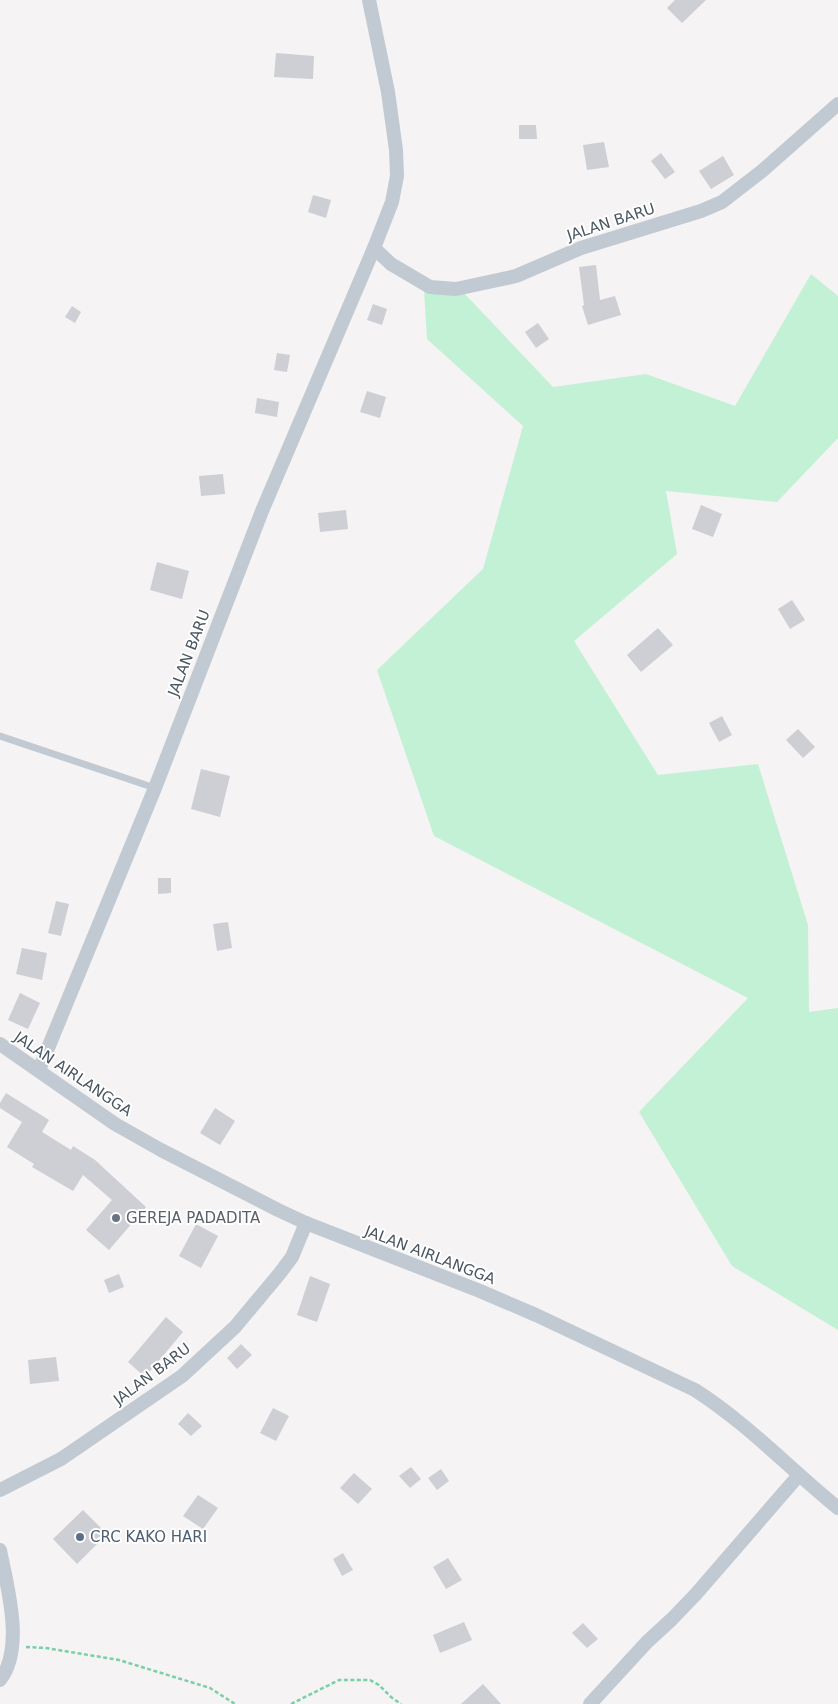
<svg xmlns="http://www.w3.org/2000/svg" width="838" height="1704" font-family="'DejaVu Sans',sans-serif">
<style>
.green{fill:#c3f1d5}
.building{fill:#cdcfd5}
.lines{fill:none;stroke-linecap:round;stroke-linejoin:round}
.path{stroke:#7ad0a6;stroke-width:2.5;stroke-dasharray:4 2.5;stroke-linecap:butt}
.service{stroke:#c1cad2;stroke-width:7}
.minor{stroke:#c1cad2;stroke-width:14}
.worship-dot{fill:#6b7280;stroke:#fff;stroke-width:2}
.service-dot{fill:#5c6f8a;stroke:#fff;stroke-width:2}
.labels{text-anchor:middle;stroke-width:4;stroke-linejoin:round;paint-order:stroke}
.street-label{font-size:15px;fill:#4a5661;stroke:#fff}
.worship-label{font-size:15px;fill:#5b616d;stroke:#fff;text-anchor:start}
.service-label{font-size:15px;fill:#4e5e75;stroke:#fff;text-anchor:start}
</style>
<rect width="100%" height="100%" fill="#f5f3f3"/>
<!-- green -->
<path class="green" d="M811,274L838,296V438L777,502L666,491L677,554L574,641L658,775L758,764L808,925L809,1012L838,1008V1330L732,1266L639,1112L748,998L434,836L377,670L483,569L523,426L427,339L424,290L463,292L553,387L646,374L735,406Z"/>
<!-- building -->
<g class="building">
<path d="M675,0H706L682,23L667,8Z"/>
<path d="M276,53L314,56L313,79L274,77Z"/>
<path d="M519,125H536L537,139H519Z"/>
<path d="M604,142L609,167L587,170L583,145Z"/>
<path d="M661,153L675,172L665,179L651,161Z"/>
<path d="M723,156L734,175L711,189L699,171Z"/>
<path d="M313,195L331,200L326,218L308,212Z"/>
<path d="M596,265L600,300L615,296L621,315L588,325L582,306L584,305L579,267Z"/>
<path d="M373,304L387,309L382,325L367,320Z"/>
<path d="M72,306L81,312L75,323L65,317Z"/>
<path d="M538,323L549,339L536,348L525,332Z"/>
<path d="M277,353L290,355L287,372L274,370Z"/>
<path d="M367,391L386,397L380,418L360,412Z"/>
<path d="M257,398L279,402L277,417L255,413Z"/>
<path d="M223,474L225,494L201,496L199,476Z"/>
<path d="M701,505L722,514L713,537L692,529Z"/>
<path d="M346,510L348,529L320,532L318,513Z"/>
<path d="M157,562L189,571L182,599L150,590Z"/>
<path d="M792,600L805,620L790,629L778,609Z"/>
<path d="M658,628L673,645L641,672L627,655Z"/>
<path d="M722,716L732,735L719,742L709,723Z"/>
<path d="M798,729L815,747L803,758L786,740Z"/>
<path d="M201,769L230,776L220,817L191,809Z"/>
<path d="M158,878H171V893L158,894Z"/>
<path d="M56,901L69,904L61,936L48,933Z"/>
<path d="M228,922L232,948L217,951L213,924Z"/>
<path d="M22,948L47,953L42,980L16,974Z"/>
<path d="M20,993L40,1003L28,1029L8,1020Z"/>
<path d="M6,1093L49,1120L42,1132L71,1150L73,1146L95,1160L146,1207L109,1250L86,1230L112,1200L83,1175L73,1191L32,1167L34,1164L7,1147L22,1122L0,1108V1103Z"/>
<path d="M215,1108L235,1121L220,1145L200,1133Z"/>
<path d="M196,1224L218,1236L201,1268L179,1256Z"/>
<path d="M119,1274L124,1287L109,1293L104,1280Z"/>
<path d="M310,1276L330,1284L317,1322L297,1315Z"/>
<path d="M166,1317L183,1332L145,1377L128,1362Z"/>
<path d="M241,1344L252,1355L237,1369L227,1358Z"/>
<path d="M56,1357L59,1381L30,1384L28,1360Z"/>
<path d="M273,1408L289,1416L276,1441L260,1433Z"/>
<path d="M188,1413L202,1426L191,1436L178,1424Z"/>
<path d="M411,1467L421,1479L410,1488L399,1476Z"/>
<path d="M441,1469L449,1481L437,1490L428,1478Z"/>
<path d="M354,1473L372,1489L358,1504L340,1488Z"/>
<path d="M198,1495L218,1508L203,1529L183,1516Z"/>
<path d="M83,1510L107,1534L77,1564L53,1539Z"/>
<path d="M343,1553L353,1570L342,1576L333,1559Z"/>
<path d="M448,1558L462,1580L446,1589L433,1567Z"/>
<path d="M464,1622L472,1640L440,1653L433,1635Z"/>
<path d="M583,1623L598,1639L587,1648L572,1633Z"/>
<path d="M483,1684L501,1704H461Z"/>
</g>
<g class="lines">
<!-- path -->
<g class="path">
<path d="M26,1647L46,1648L119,1660L210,1688L235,1704"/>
<path d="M291,1704L339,1680H370L379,1685L391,1697L401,1704"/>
</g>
<!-- service -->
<path class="service" d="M0,736L155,788"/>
<!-- minor -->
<g class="minor">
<path d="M374,248L391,264L430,287L456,289L516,276L581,248L701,211L722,202L762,171L838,104"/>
<path d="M0,1044L115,1124L161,1150L278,1210L306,1223L480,1291L536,1315L695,1390C748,1424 790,1469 838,1508"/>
<path d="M39,1070L155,788L262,511L374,248L392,202L397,176L396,150L388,92L369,0"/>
<path d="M0,1490L61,1459L182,1376L235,1327L280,1273L292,1257L306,1223"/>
<path d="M0,1550C7,1586 25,1648 0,1680"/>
<path d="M590,1704L647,1642L672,1619L696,1594L799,1475"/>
</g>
</g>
<!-- markers -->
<circle class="worship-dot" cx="116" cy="1218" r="5"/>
<circle class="service-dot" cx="80" cy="1537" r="5"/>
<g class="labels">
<!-- street labels -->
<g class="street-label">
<text transform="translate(611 222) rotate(-18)" y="5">JALAN BARU</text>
<text transform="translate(189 653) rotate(-69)" y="5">JALAN BARU</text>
<text transform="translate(73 1074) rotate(34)" y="5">JALAN AIRLANGGA</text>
<text transform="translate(430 1255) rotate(21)" y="5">JALAN AIRLANGGA</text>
<text transform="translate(152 1374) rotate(-37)" y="5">JALAN BARU</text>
</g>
<!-- worship labels -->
<g class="worship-label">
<text x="126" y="1223">GEREJA PADADITA</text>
</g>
<!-- service labels -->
<g class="service-label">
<text x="90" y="1542">CRC KAKO HARI</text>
</g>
</g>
</svg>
